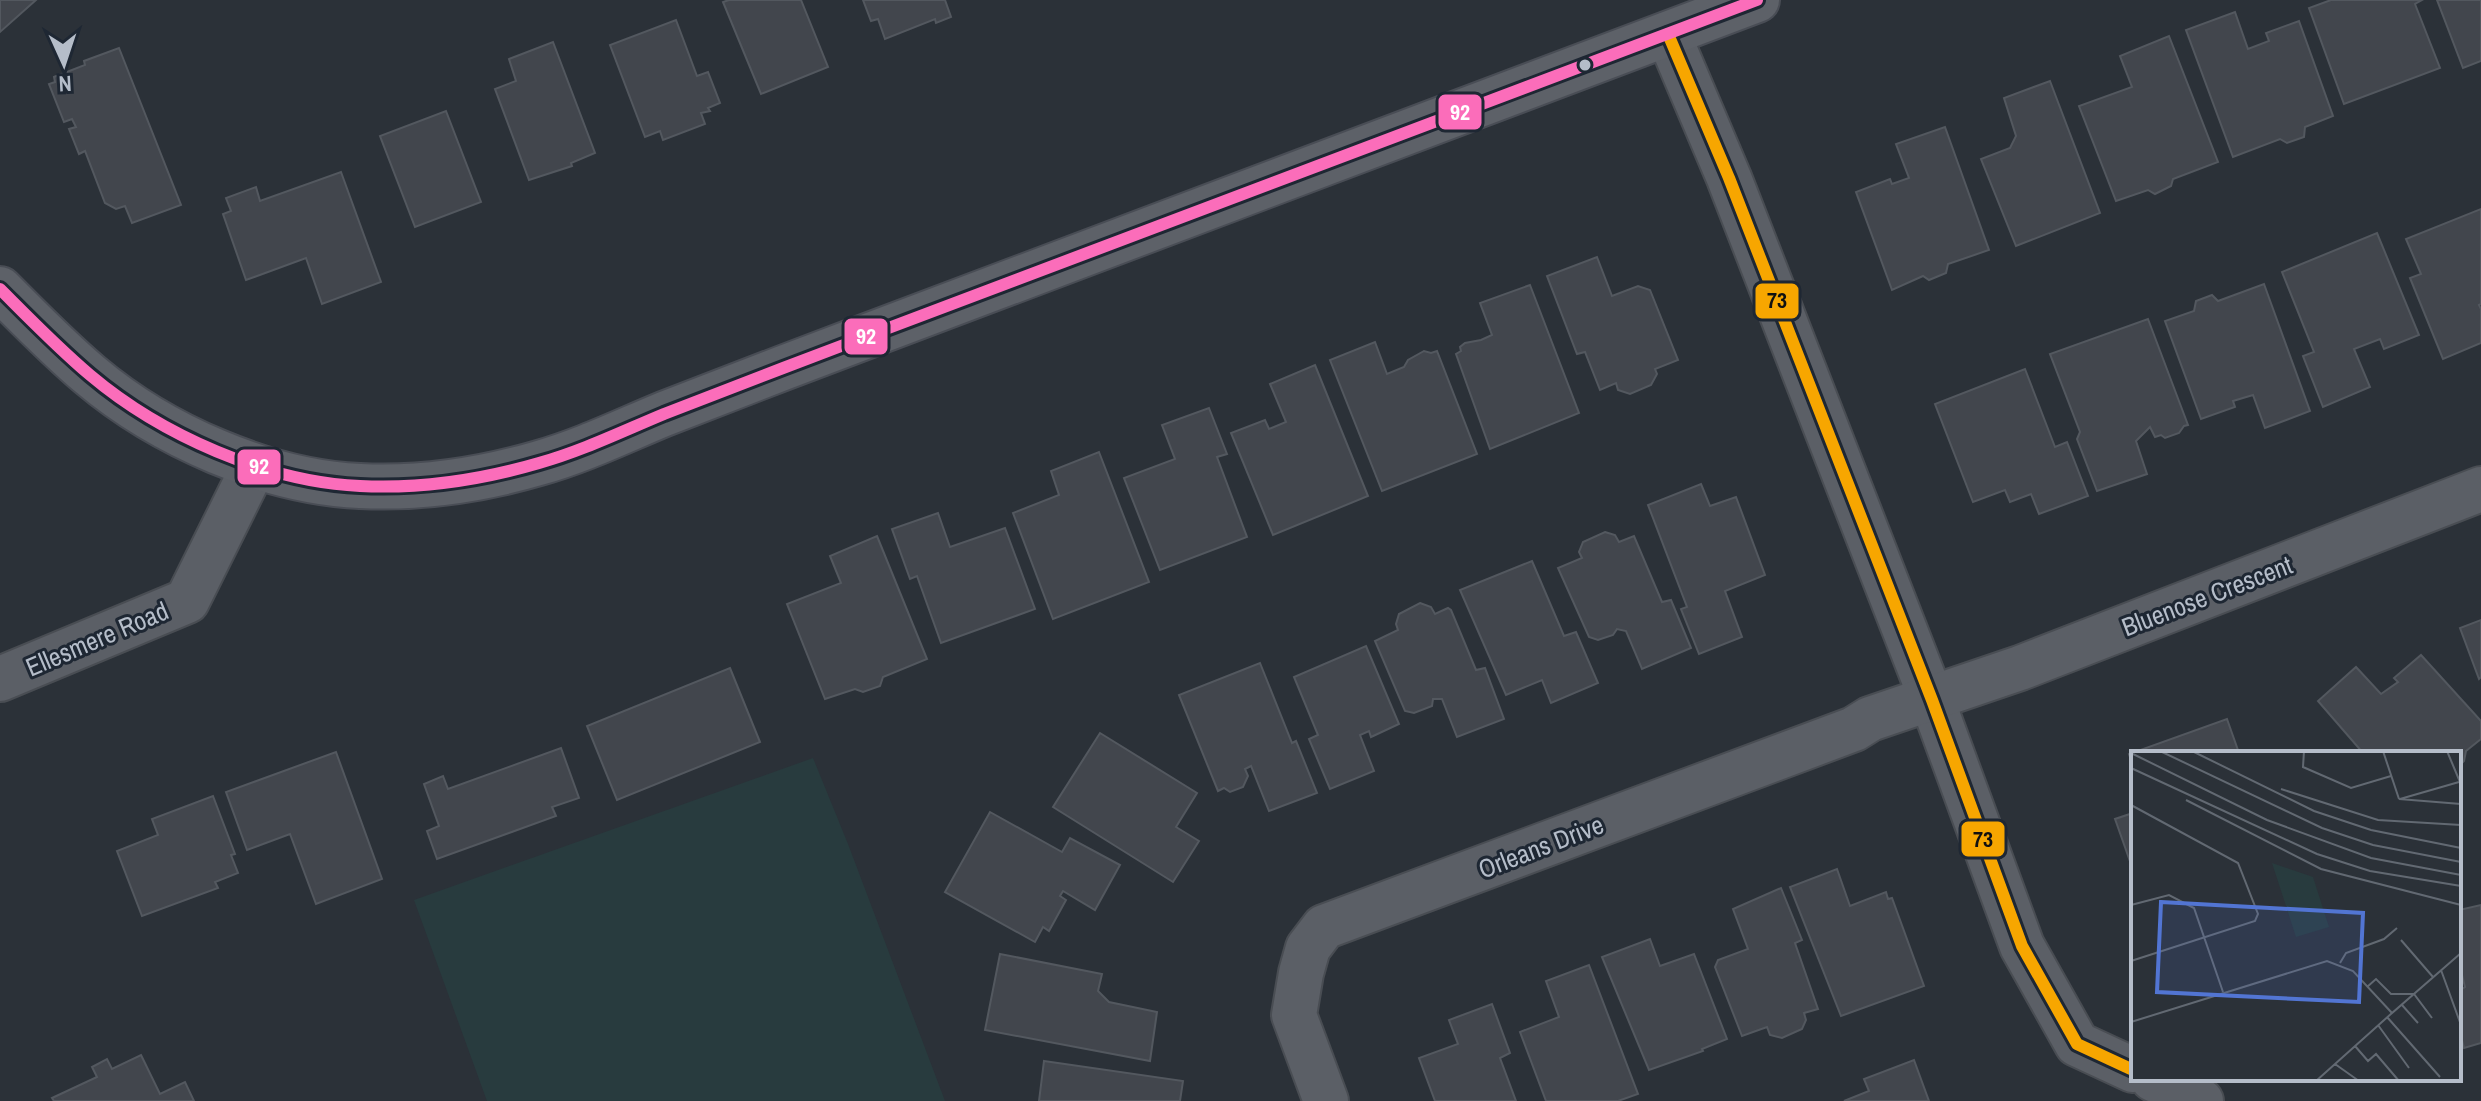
<svg xmlns="http://www.w3.org/2000/svg" width="2481" height="1101" font-family="'Archivo Narrow',sans-serif">
<style>
.green{fill:#283b3e}
.building{fill:#42464d;stroke:#53585f;stroke-width:2}
.lines{fill:none;stroke-linecap:round;stroke-linejoin:round}
.minor-casing{stroke:#494d53;stroke-width:48}
.major-casing{stroke:#494d55;stroke-width:48}
.minor{stroke:#5b5f66;stroke-width:44}
.major{stroke:#5d6168;stroke-width:44}
.bus-1-casing{stroke:#1e2733;stroke-width:18}
.bus-2-casing{stroke:#1e2733;stroke-width:18}
.bus-1{stroke:#f7a600;stroke-width:12}
.bus-2{stroke:#fb6dba;stroke-width:12}
.bus-dot{fill:#b5bdc9;stroke:#1e2733;stroke-width:3}
.labels{text-anchor:middle;stroke-width:6;stroke-linejoin:round;paint-order:stroke}
.street-label{font-size:26px;fill:#b5bdc9;stroke:#1e2733}
.inset-road{fill:none;stroke:#626972;stroke-width:2}
.view{fill:#5275d3;fill-opacity:0.15;stroke:#5275d3;stroke-width:4}
.inset-edge{fill:none;stroke:#b5bdc9;stroke-width:4}
.line-badge{stroke:#1e2733;stroke-width:3}
.badge-label{font-size:22px;text-anchor:middle;font-weight:bold;fill:#fff}
.pale-badge-label{font-size:22px;text-anchor:middle;font-weight:bold;fill:#111}
</style>
<rect width="100%" height="100%" fill="#2b3138"/>
<!-- green -->
<path class="green" d="M813,758L848,844L945,1101H487L414,900Z"/>
<!-- building -->
<g class="building">
<path d="M0,0H36L0,32Z"/>
<path d="M729,0H801L828,67L761,94L723,2Z"/>
<path d="M863,0H945L951,17L936,23L935,19L885,39L878,19L871,21Z"/>
<path d="M2331,0H2422L2415,4L2440,68L2344,104L2309,8Z"/>
<path d="M2437,0H2481V61L2463,68Z"/>
<path d="M2235,12L2248,49L2269,41L2266,33L2299,21L2333,116L2305,127L2304,137L2287,143L2280,139L2233,157L2186,30Z"/>
<path d="M676,20L697,76L708,72L720,103L708,108L710,111L701,113L705,124L663,140L660,131L645,137L610,45Z"/>
<path d="M2169,36L2218,162L2173,179L2171,186L2155,194L2148,190L2116,201L2079,106L2132,87L2120,56Z"/>
<path d="M553,42L595,153L571,163L572,166L529,180L495,89L516,81L509,59Z"/>
<path d="M119,48L181,205L132,223L125,206L116,209L105,203L85,151L79,154L69,129L76,127L72,119L64,122L49,84L55,82L54,77L85,65L84,61Z"/>
<path d="M2050,81L2100,213L2016,246L1981,159L2010,148L2016,136L2004,98Z"/>
<path d="M446,111L481,202L415,227L380,136Z"/>
<path d="M1945,127L1989,250L1948,264L1946,273L1929,280L1923,276L1892,290L1856,192L1890,179L1892,184L1909,178L1896,144Z"/>
<path d="M341,172L381,282L322,304L306,258L246,280L223,214L231,211L226,198L256,187L260,201Z"/>
<path d="M2481,209V304L2479,305L2481,309V343L2443,359L2410,278L2421,274L2406,239Z"/>
<path d="M2377,233L2419,335L2384,349L2380,339L2354,349L2370,387L2323,407L2303,356L2314,352L2282,272Z"/>
<path d="M1597,257L1612,296L1638,286L1650,290L1678,360L1655,369L1657,374L1651,385L1630,394L1618,390L1616,383L1600,390L1585,352L1577,354L1547,276Z"/>
<path d="M2264,284L2310,411L2265,428L2253,395L2233,401L2235,407L2201,419L2165,321L2194,311L2196,301L2212,295L2218,301Z"/>
<path d="M1530,285L1579,413L1490,449L1456,354L1461,351L1460,347L1465,343L1481,340L1492,335L1480,303Z"/>
<path d="M2148,319L2188,425L2184,426L2179,433L2165,438L2161,435L2155,437L2150,427L2136,441L2147,474L2097,491L2077,439L2080,432L2050,354Z"/>
<path d="M1375,342L1387,374L1404,367L1408,360L1424,351L1431,353L1437,351L1477,454L1382,491L1330,360Z"/>
<path d="M1315,365L1368,496L1273,535L1231,433L1265,420L1269,429L1286,422L1270,384Z"/>
<path d="M2025,369L2055,447L2067,442L2088,496L2039,514L2031,494L2010,502L2005,490L1973,502L1935,404Z"/>
<path d="M1209,408L1227,454L1217,457L1247,537L1160,570L1124,478L1175,459L1162,425Z"/>
<path d="M1099,452L1149,582L1053,619L1013,513L1059,495L1051,471Z"/>
<path d="M1701,484L1710,506L1736,497L1765,575L1725,591L1742,637L1699,654L1681,609L1687,607L1648,505Z"/>
<path d="M938,513L950,547L1005,528L1035,609L941,643L917,576L910,579L892,529Z"/>
<path d="M1605,532L1615,535L1619,542L1634,536L1662,602L1671,600L1691,648L1642,669L1626,631L1617,629L1613,635L1598,640L1589,637L1558,568L1582,558L1579,552L1583,542Z"/>
<path d="M877,536L927,659L883,677L880,686L863,692L855,689L825,699L787,604L841,583L830,556Z"/>
<path d="M1532,561L1564,636L1576,632L1598,683L1551,703L1542,680L1506,695L1460,590Z"/>
<path d="M1420,603L1431,607L1435,614L1448,608L1451,610L1476,670L1485,668L1504,719L1457,737L1442,699H1433L1432,706L1414,713L1405,711L1375,641L1398,630L1396,624L1399,614Z"/>
<path d="M2481,620V677L2479,679L2460,628Z"/>
<path d="M1366,646L1399,724L1371,737L1369,731L1360,735L1374,771L1330,789L1309,739L1318,735L1294,677Z"/>
<path d="M2421,655L2481,721V739L2466,751L2464,761L2459,766V753H2363L2318,701L2356,667L2381,694L2398,682L2394,678Z"/>
<path d="M1260,663L1292,743L1296,741L1317,793L1269,811L1251,766L1245,769L1248,776L1243,787L1230,792L1224,788L1218,791L1179,695Z"/>
<path d="M730,668L760,742L617,800L587,726Z"/>
<path d="M2227,719L2239,753H2133V766L2129,754Z"/>
<path d="M1100,733L1197,793L1176,827L1199,841L1173,882L1053,807Z"/>
<path d="M561,748L579,798L552,807L556,816L437,859L427,831L439,826L424,784L443,776L448,789Z"/>
<path d="M336,752L382,879L316,904L290,834L247,850L226,792Z"/>
<path d="M213,796L235,854L231,855L238,873L215,882L218,888L142,916L117,851L158,835L152,819Z"/>
<path d="M990,812L1062,852L1070,838L1120,865L1095,910L1063,891L1060,896L1066,900L1049,931L1043,927L1035,942L945,892Z"/>
<path d="M2133,813V867H2132L2115,819Z"/>
<path d="M1837,869L1850,906L1886,892L1888,899L1892,898L1924,986L1841,1016L1790,887Z"/>
<path d="M1781,888L1802,940L1795,943L1818,1009L1804,1013L1806,1020L1802,1029L1782,1038L1770,1035L1767,1027L1742,1036L1715,967L1718,960L1748,949L1733,909Z"/>
<path d="M2481,905V1043L2464,1048L2459,1029V991L2465,987L2459,963V910Z"/>
<path d="M1650,939L1660,966L1694,954L1727,1039L1702,1049L1703,1051L1649,1070L1602,957Z"/>
<path d="M1000,954L1102,974L1098,991L1109,1002L1157,1012L1150,1061L985,1030Z"/>
<path d="M1589,965L1638,1094L1618,1101H1546L1520,1032L1559,1017L1546,981Z"/>
<path d="M1492,1004L1510,1053L1500,1058L1516,1101H1435L1419,1058L1458,1044L1449,1020Z"/>
<path d="M141,1055L160,1094L185,1082L194,1101H54L52,1098L97,1077L92,1067L107,1059L112,1069Z"/>
<path d="M1914,1060L1929,1101H1844L1869,1091L1864,1079Z"/>
<path d="M1044,1061L1183,1081L1180,1101H1039Z"/>
</g>
<g class="lines">
<defs>
<g id="minor">
<path d="M1668,34L1729,178L1932,700L2022,946L2077,1044L2133,1070"/>
<path d="M0,679L187,601L254,466"/>
<path d="M2153,1079L2201,1101"/>
<path d="M1326,1101L1294,1015L1301,973L1308,948L1324,927L1854,729L1870,719L2020,668L2481,489"/>
</g>
<path id="major" d="M0,289C29,318 58,348 90,375C161,435 267,482 360,486C421,489 481,480 539,463C582,451 623,431 664,414C733,387 801,361 870,335C1165,223 1461,112 1757,0"/>
</defs>
<!-- minor casing -->
<use href="#minor" class="minor-casing"/>
<!-- major casing -->
<use href="#major" class="major-casing"/>
<!-- minor -->
<use href="#minor" class="minor"/>
<!-- major -->
<use href="#major" class="major"/>
<defs>
<path id="bus-1" d="M1668,34L1729,178L1932,700L2022,946L2077,1044L2133,1070"/>
<path id="bus-2" d="M0,289C29,318 58,348 90,375C161,435 267,482 360,486C421,489 481,480 539,463C582,451 623,431 664,414C733,387 801,361 870,335C1165,223 1461,112 1757,0"/>
</defs>
<!-- bus-1 casing -->
<use href="#bus-1" class="bus-1-casing"/>
<!-- bus-2 casing -->
<use href="#bus-2" class="bus-2-casing"/>
<!-- bus-1 -->
<use href="#bus-1" class="bus-1"/>
<!-- bus-2 -->
<use href="#bus-2" class="bus-2"/>
</g>
<!-- markers -->
<circle class="bus-dot" cx="1585" cy="65" r="7"/>
<g class="labels">
<!-- street labels -->
<g class="street-label">
<text transform="translate(2207 596) rotate(-21)" y="9">Bluenose Crescent</text>
<text transform="translate(97 639) rotate(-23)" y="9">Ellesmere Road</text>
<text transform="translate(1541 847) rotate(-21)" y="9">Orleans Drive</text>
</g>
</g>
<!-- overview -->
<g transform="translate(2131 751)">
<rect width="330" height="330" fill="#2b3138"/>
<path d="M141,112L182,126L198,176L165,186Z" fill="#283b3e"/>
<path class="inset-road" d="M29,0L191,77L242,94L330,111M61,0L183,60L240,79L330,97M173,0L172,16L220,37L260,25M252,0L268,48M316,0L329,31M0,2L136,69L240,107L330,124M0,17L186,103L239,120L330,135M150,38L247,69L330,74M268,48L330,53M269,48L328,31M55,49L190,118L330,154M0,54L107,112L127,163L124,170L0,210M0,154L38,144L63,157L92,241M270,189L302,226M209,212L215,202L253,188L266,177M310,219L330,274M236,236L245,228L260,243H283L301,267M271,254L287,272M256,266L309,326M0,271L196,210L222,220L261,262L330,202M247,274L278,317M224,295L237,310L245,303L268,330M204,313L228,330M185,330L261,262"/>
<path class="view" d="M30,151L232,162L228,251L26,241Z"/>
<rect width="330" height="330" class="inset-edge"/>
</g>
<g class="line-badge">
<rect x="1437" y="93" width="46" height="38" rx="8" fill="#fb6dba"/>
<rect x="1754" y="282" width="46" height="38" rx="8" fill="#f7a600"/>
<rect x="843" y="317" width="46" height="39" rx="8" fill="#fb6dba"/>
<rect x="236" y="448" width="46" height="38" rx="8" fill="#fb6dba"/>
<rect x="1960" y="820" width="46" height="38" rx="8" fill="#f7a600"/>
</g>
<g class="badge-label">
<text x="1460" y="120">92</text>
<text x="866" y="344">92</text>
<text x="259" y="474">92</text>
</g>
<g class="pale-badge-label">
<text x="1777" y="308">73</text>
<text x="1983" y="847">73</text>
</g>
<!-- north arrow -->
<g transform="translate(64 64) rotate(177)" stroke="#1e2733" stroke-width="6" paint-order="stroke">
<path d="M0-6L14 30L0 20L-14 30Z" fill="#b5bdc9"/>
<text y="-12" font-size="22" font-weight="bold" text-anchor="middle" fill="#b5bdc9">N</text>
</g>
</svg>
